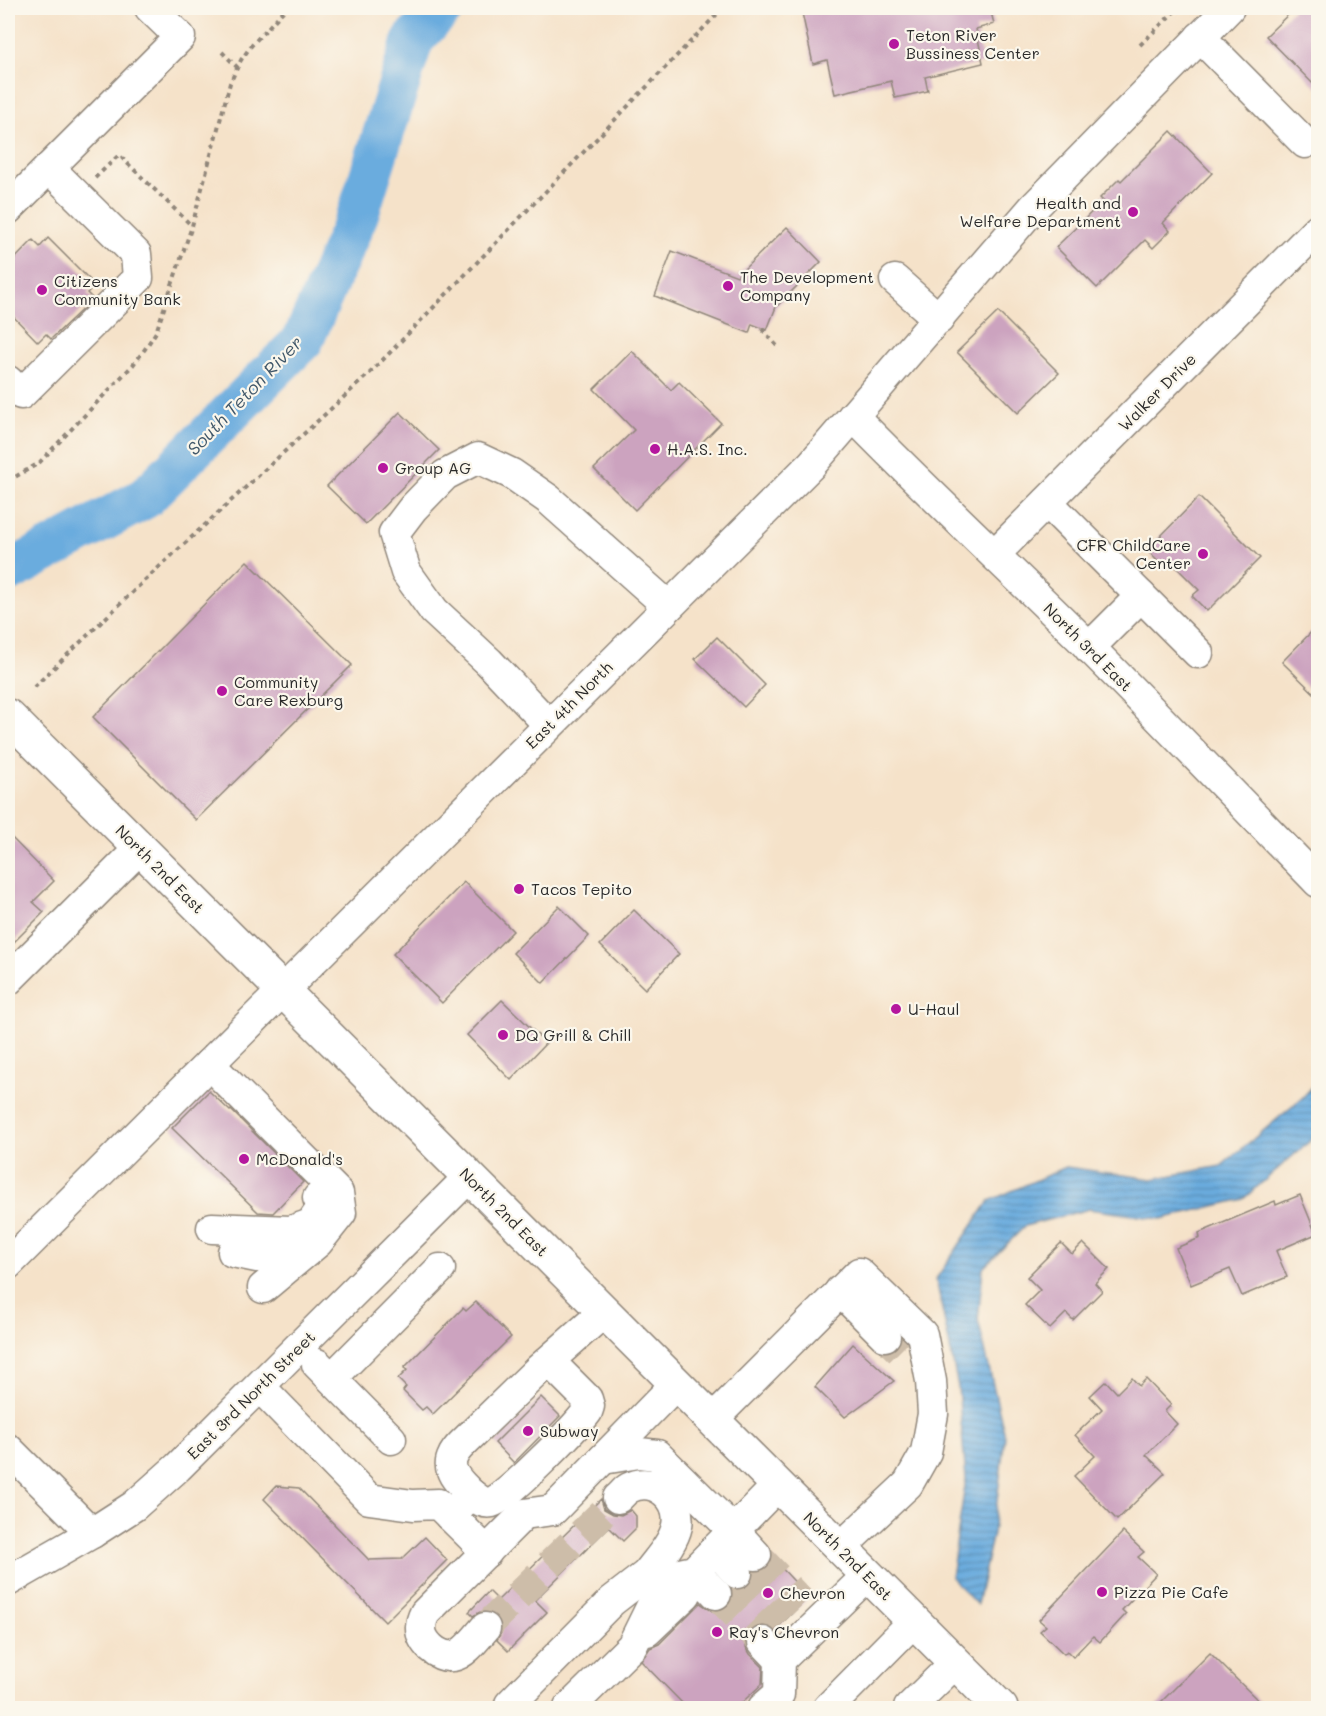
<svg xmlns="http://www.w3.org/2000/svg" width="1326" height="1716" font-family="Mali,sans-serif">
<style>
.water{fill:url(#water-rules);stroke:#4a6c84;stroke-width:1.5}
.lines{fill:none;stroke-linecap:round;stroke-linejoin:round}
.river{stroke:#6aacde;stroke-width:42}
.building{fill:#cca3bf}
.minor-tunnel{stroke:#cdbda9;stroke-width:30;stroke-dasharray:30 15;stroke-linecap:butt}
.minor-casing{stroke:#90867a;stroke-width:33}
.major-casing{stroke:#90867a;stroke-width:36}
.path{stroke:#90867a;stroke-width:4;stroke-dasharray:4.5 4.5;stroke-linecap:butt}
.minor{stroke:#fff;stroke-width:30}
.major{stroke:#fff;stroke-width:33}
.poi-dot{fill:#b5179e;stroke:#fbf7ec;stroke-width:2}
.labels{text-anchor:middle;stroke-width:4.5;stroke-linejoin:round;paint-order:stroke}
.poi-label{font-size:16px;fill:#2b2b2b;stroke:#fbf7ec;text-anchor:start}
.street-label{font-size:16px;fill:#2b2b2b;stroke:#fbf7ec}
.water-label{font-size:18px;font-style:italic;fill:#41586a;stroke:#fbf7ec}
</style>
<defs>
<pattern id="water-rules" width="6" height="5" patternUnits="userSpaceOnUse" patternTransform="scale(1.5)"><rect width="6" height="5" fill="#6aacde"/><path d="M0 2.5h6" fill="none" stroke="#578cb4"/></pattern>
</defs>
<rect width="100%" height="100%" fill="#fbf7ec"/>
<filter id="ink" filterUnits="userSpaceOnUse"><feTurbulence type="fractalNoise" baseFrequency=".0167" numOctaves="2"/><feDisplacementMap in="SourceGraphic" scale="12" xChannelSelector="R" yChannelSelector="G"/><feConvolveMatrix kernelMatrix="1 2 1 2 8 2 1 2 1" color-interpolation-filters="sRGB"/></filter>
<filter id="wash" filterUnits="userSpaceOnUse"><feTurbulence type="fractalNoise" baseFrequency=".008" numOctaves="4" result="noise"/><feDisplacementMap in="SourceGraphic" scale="24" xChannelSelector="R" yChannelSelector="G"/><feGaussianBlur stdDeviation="1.35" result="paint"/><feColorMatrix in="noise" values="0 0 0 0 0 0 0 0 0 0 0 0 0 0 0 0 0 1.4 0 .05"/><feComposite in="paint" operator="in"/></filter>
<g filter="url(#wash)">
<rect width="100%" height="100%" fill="#f5e2c9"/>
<!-- water -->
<path class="water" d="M1318,1081V1134L1243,1199L1161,1219L1089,1209L1025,1226L983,1268L978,1320L1005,1436L993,1533L977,1605L951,1577L966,1479L958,1387L936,1279L989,1201L1066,1167L1152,1179L1221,1166L1300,1100Z"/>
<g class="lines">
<!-- river -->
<path class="river" d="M8,572L145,498L303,340L358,214L413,40L443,8"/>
</g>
<g id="blocks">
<!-- building -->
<g class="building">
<path d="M801,8H990L994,24L976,29L983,63L925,77L928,91L895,98L891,81L835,94L827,60L813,64Z"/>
<path d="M1295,8H1318V89L1266,36Z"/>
<path d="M1171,131L1212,173L1163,223L1170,231L1153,248L1145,240L1097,288L1056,247L1103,201L1100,198L1119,179L1121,181Z"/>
<path d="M787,227L821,262L776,307L767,330L752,324L749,333L655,296L672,251L737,276Z"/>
<path d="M48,238L95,285L87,293L93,299L51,339L46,334L38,342L8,311V266L33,240L40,247Z"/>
<path d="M998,312L1059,373L1018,413L957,352Z"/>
<path d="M632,351L671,390L679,382L721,423L635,510L594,469L634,430L594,389Z"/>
<path d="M400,412L439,450L366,524L327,486Z"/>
<path d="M1199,497L1260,558L1207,611L1192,596L1199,590L1172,563L1165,569L1147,550Z"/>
<path d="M247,561L352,665L196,820L93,717Z"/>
<path d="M1318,625V697L1282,662Z"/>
<path d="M717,637L765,685L744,707L695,659Z"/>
<path d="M8,834L54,881L33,902L44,912L8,948Z"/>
<path d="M464,882L513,931L442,1003L393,954Z"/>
<path d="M559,906L589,936L543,983L513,953Z"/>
<path d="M634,910L679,954L645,989L600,945Z"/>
<path d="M502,1000L546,1043L511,1080L467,1035Z"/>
<path d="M209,1091L230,1111L231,1110L303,1182L273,1213L258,1212L172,1128Z"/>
<path d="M1300,1195L1316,1234L1276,1251L1287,1277L1242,1296L1230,1269L1191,1285L1176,1248L1200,1238L1199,1233L1275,1201L1276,1205Z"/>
<path d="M1061,1243L1072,1254L1083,1243L1109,1269L1095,1283L1102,1291L1073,1320L1066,1313L1050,1329L1025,1305L1040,1290L1027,1277Z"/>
<path d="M476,1302L511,1337L433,1414L426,1407L422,1410L403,1391L406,1387L398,1379L407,1370L404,1368L463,1308L466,1311Z"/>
<path d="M853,1344L894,1381L845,1417L815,1387Z"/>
<path d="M1132,1378L1139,1386L1146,1379L1171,1405L1165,1411L1177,1424L1146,1455L1165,1473L1117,1520L1074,1476L1095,1456L1075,1435L1102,1409L1090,1396L1106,1381L1117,1393Z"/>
<path d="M541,1397L560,1416L514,1463L495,1443Z"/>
<path d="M276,1486L299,1488L369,1560L402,1559L425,1537L447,1560L385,1622L264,1499Z"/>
<path d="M601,1499L604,1509L613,1514L621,1515L631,1510L636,1516V1528L623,1541L609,1527L535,1600L547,1612L508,1651L497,1640L502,1631L501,1622L497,1615L488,1611L480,1612L473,1616L469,1612L489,1591L498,1600Z"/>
<path d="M1123,1532L1144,1552L1138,1557L1156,1574L1122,1610L1126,1614L1100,1642L1093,1636L1073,1657L1067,1651L1064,1654L1040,1631L1046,1626L1039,1620Z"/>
<path d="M773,1559L809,1597L775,1630L768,1626L760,1625L752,1629L747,1637L746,1647L750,1654L763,1667L762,1684L736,1708H687L641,1661L650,1648L659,1644L700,1603L712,1611H721L727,1607L732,1599L733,1590H741L748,1586L753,1579L754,1572H760L767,1568Z"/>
<path d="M1210,1653L1229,1672L1266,1708H1155Z"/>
</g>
</g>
</g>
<g filter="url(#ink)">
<use href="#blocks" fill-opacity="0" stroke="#90867a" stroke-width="1.5"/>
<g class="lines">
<!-- minor-tunnel -->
<g class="minor-tunnel">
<path d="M885,1336L900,1351"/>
<path d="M756,1555L803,1604"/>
<path d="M737,1573L784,1622"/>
<path d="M716,1594L763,1642"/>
<path d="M485,1628L618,1498"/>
</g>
<defs>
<g id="minor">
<path d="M1200,37L1305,143"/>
<path d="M8,209L180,37L150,8"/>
<path d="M895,280L939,319"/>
<path d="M8,381L21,394L138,278L136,254L49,168"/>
<path d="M853,416C929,494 1009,568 1087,645C1165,723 1241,803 1318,882"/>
<path d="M1047,502L1198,653"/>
<path d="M995,554L1318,229"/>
<path d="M1089,648L1141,596"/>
<path d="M549,725L489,662L434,611L406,572L394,533L413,508L445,475L478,458L512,474L548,499L668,606"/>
<path d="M8,980L140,848"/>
<path d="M209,1064L338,1193L341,1213L318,1242L263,1288"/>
<path d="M212,1228L291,1231L311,1224L323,1206L318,1198"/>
<path d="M233,1252L257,1257L280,1255L301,1234"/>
<path d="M8,1264L811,465L1033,208L1229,8"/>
<path d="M840,1291L885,1336"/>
<path d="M317,1364L391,1439"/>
<path d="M332,1378L440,1269"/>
<path d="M260,1387L369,1499L413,1505L438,1504L487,1552"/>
<path d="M712,1420L859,1273L922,1334L931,1381L933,1414L926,1452L908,1484L840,1548"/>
<path d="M8,1449L92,1533"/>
<path d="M603,1459L639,1453L657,1455L734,1531L756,1555"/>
<path d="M471,1494C478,1499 482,1504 492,1502C506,1499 576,1427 587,1412L589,1406L587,1399L549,1361"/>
<path d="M618,1498C622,1495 625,1490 629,1488C655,1475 682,1499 677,1526C673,1544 658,1559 647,1574"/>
<path d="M450,1516L471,1494C461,1484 445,1471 453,1456C455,1451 459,1447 462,1444L537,1371L604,1312"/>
<path d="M715,1549L737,1573"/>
<path d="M8,1581L92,1533L134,1506L178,1467L469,1177"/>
<path d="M485,1628C477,1637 465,1654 453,1656C438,1658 420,1642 421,1627C421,1623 423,1617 425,1613L524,1514L553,1510L676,1384"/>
<path d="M647,1631L686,1594L694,1571L716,1594"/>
<path d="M763,1642L780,1660"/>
<path d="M514,1708L510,1704L612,1601L647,1574L666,1577L694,1571L778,1485"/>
<path d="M569,1708L632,1646L666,1577"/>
<path d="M763,1708L779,1694L780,1660L868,1575"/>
<path d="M828,1708L914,1621"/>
<path d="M909,1708L955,1663"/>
</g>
<path id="major" d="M8,716L1001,1708"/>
</defs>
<!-- minor casing -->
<use href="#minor" class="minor-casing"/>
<!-- major casing -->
<use href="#major" class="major-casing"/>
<!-- path -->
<g class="path">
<path d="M1140,45L1178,8"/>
<path d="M222,52L238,68"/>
<path d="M95,178L119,155L192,226"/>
<path d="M762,329L777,346"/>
<path d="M8,481L39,463L133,365L145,349L156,332L192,226L230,83L241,60L251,46L286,8"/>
<path d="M34,687L144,581L372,371L723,8"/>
</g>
<!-- minor -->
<use href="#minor" class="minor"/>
<!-- major -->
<use href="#major" class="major"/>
</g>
</g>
<!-- markers -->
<g class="poi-dot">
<circle cx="894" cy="44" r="6"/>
<circle cx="1133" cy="212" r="6"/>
<circle cx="728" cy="286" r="6"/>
<circle cx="42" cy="290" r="6"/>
<circle cx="655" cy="449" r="6"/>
<circle cx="383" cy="468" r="6"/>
<circle cx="1203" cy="554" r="6"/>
<circle cx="222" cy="691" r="6"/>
<circle cx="519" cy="889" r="6"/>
<circle cx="896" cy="1009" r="6"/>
<circle cx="503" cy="1035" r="6"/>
<circle cx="244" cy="1159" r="6"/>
<circle cx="528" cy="1431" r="6"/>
<circle cx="1102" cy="1592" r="6"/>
<circle cx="768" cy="1593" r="6"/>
<circle cx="717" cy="1632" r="6"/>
</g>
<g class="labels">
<!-- poi labels -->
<g class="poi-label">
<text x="906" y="41">Teton River<tspan x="906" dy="18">Bussiness Center</tspan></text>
<text x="1121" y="209" text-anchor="end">Health and<tspan x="1121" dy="18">Welfare Department</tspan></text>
<text x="740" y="283">The Development<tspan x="740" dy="18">Company</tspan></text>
<text x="54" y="287">Citizens<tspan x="54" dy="18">Community Bank</tspan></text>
<text x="667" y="455">H.A.S. Inc.</text>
<text x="395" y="474">Group AG</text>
<text x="1191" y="551" text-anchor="end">CFR ChildCare<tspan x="1191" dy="18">Center</tspan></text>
<text x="234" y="688">Community<tspan x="234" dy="18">Care Rexburg</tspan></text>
<text x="531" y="895">Tacos Tepito</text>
<text x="908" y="1015">U-Haul</text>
<text x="515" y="1041">DQ Grill &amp; Chill</text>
<text x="256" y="1165">McDonald's</text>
<text x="540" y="1437">Subway</text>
<text x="1114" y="1598">Pizza Pie Cafe</text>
<text x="780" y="1599">Chevron</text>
<text x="729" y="1638">Ray's Chevron</text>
</g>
<!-- street labels -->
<g class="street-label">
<text transform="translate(1157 392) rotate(-45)" y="6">Walker Drive</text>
<text transform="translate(1088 647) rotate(45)" y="6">North 3rd East</text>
<text transform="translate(569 705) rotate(-45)" y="6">East 4th North</text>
<text transform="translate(160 869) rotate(45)" y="6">North 2nd East</text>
<text transform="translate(504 1212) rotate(45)" y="6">North 2nd East</text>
<text transform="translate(251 1395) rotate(-45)" y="6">East 3rd North Street</text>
<text transform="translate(848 1556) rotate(45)" y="6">North 2nd East</text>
</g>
<!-- water labels -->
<g class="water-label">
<text transform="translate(245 396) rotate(-46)" y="6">South Teton River</text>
</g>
</g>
<!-- margin -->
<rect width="1326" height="1716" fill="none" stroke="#fbf7ec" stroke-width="30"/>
</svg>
